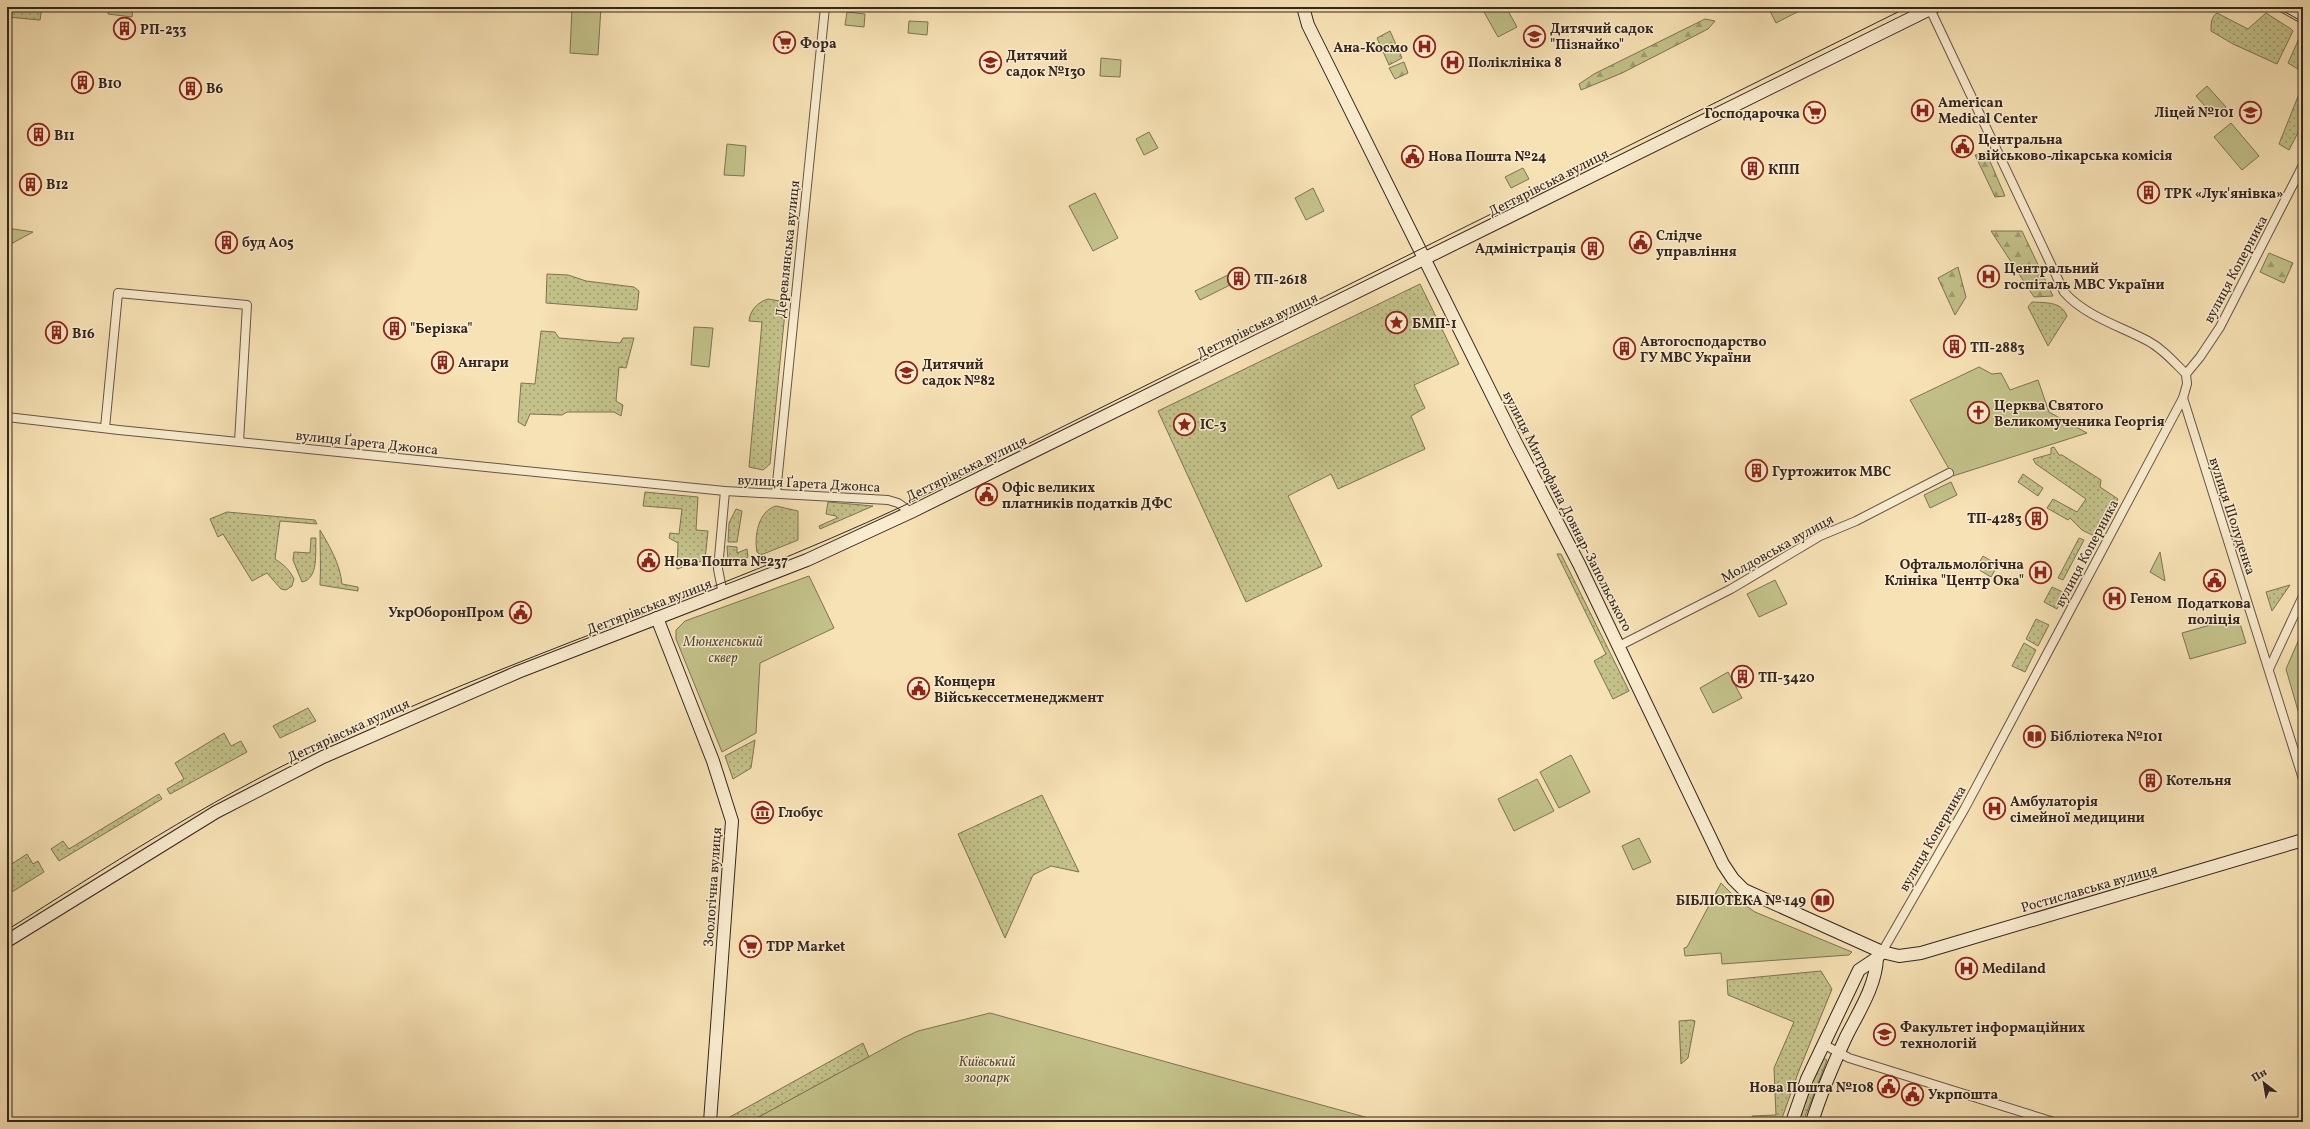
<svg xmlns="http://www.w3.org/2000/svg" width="2310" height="1129" font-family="Vollkorn,serif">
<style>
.grass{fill:url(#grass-dots);stroke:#7b7454}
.forest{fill:url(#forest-firs);stroke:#7b7454}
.park{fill:#c3c189;stroke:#7b7454}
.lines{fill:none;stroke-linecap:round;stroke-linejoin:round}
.street-casing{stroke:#645544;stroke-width:10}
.secondary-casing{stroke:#33261f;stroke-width:14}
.street{stroke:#faeccf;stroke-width:8}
.secondary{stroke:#faeccf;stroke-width:12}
.tram{stroke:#33261f;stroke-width:1}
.labels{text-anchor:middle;stroke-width:3;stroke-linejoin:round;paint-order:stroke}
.poi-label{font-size:14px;font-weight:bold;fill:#33261f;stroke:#faeccf;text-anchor:start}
.street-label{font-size:14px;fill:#33261f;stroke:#faeccf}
.park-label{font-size:14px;font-style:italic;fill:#574d3a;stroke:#faeccf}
</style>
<defs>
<pattern id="grass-dots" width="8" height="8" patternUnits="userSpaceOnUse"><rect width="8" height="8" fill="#c3c189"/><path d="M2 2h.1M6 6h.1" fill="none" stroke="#9f9d6f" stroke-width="1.8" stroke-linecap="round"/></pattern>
<pattern id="forest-firs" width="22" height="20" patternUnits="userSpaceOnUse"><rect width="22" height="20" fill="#c3c189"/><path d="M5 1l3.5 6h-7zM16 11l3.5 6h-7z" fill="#9f9d6f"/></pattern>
</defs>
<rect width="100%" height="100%" fill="#f7e2b5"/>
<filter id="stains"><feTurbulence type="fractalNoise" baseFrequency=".005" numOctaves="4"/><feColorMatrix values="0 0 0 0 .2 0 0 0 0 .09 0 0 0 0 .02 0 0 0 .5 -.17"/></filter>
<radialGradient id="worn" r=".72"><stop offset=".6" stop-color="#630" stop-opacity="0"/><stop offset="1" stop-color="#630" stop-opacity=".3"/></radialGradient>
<!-- grass -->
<g class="grass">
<path d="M8,7H42L40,20L7,17Z"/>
<path d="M2217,13L2248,29L2266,13L2291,29L2293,31L2277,64L2233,44L2211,31C2211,24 2211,17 2217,13Z"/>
<path d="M2301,34L2303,35V72L2288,63Z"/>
<path d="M2303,84V123L2289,150L2279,144Z"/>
<path d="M547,274L568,275L586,281L634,287L639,291L637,310L546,303Z"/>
<path d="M1420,284L1459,364L1414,385L1425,408L1411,416L1425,449L1338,489L1331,474L1288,496L1322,566L1246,602L1158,411Z"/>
<path d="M768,299L786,302L770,464L763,470L749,467L762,322L749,321C750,310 758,302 768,299Z"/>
<path d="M2032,302C2046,303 2061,301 2067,316L2048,346L2028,307Z"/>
<path d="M541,331L555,332L559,338L620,343L623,338H634L626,368L619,367L616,401L623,405L621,416L614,412H567L562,415L530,414L525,426L518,422L521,383L535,384Z"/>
<path d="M2054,447L2059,455H2062L2101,480L2100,487L2118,499L2098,538L2082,530L2070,518L2068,520L2047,508L2053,499L2077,512L2086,499L2036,464L2033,459L2051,454V448Z"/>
<path d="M2023,474L2043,488L2038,496L2018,482Z"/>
<path d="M645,492L698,497L696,530L708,531L705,560L677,569L678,543L669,538L670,533L679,534L682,509L643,506Z"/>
<path d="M828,502L873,506L820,529L819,526L837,518L836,516L826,514Z"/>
<path d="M776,506L798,511V540L761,555L757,552C754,537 758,511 776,506Z"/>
<path d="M736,509L742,511L737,542H728L729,523Z"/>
<path d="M227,512L315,520L317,524L280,521L275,559C284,565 289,569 294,579L292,586L286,590L281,589L267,573L252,581L223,534L218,537L210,519Z"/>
<path d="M320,530C330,547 340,564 342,584L358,587V591L320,585C321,566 320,549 320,530Z"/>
<path d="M311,538H316C315,552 319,579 302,582L293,560L294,552L310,553Z"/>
<path d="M2079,538L2084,540L2063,580L2058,578Z"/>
<path d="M727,546L737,547V553L747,549L748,557L736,563L728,561Z"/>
<path d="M1557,554H1561L1629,691L1613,699L1594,661L1606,654Z"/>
<path d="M2290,585L2272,611L2266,592Z"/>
<path d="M2052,587L2065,593L2057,609L2044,602Z"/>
<path d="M2036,619L2049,625L2038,646L2026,639Z"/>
<path d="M2024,643L2036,650L2025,672L2012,666Z"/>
<path d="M308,708L316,721L280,738L273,726Z"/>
<path d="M224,733L231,746L241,741L247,752L170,794L167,789L184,779L175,763Z"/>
<path d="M755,740L751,768L733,779L725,756Z"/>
<path d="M159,794L162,799L59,861L51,849L63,841L69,849Z"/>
<path d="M1042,795L1079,872L1051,866L1033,875L1005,938L958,834Z"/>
<path d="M27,854L33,864L38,861L44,872L7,895V867Z"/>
<path d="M1821,971L1832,989L1798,1073L1781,1121H1753L1752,1116L1776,1115L1774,1068L1794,1022L1728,995L1727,980Z"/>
<path d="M1692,1020L1695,1021L1688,1058L1681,1064L1679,1021Z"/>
<path d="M863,1043L869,1057L757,1118L756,1122H728V1118Z"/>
<path d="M1823,1058L1827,1060L1803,1122H1795L1802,1099Z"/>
</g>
<!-- forest -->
<g class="forest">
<path d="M1705,19L1715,21L1708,29L1622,73L1581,90L1579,84L1594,74Z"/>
<path d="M1390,31L1402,58L1389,65L1377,38Z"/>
<path d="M1404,62L1408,73L1395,79L1389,68Z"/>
<path d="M1986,152L2005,196L1995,197L1975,155Z"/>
<path d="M1991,231H2022L2053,296L2034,297Z"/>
<path d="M2269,253L2293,263L2284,283L2260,272Z"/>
<path d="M1958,267L1966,297L1955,315L1938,278Z"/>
</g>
<!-- park -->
<g class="park">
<path d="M109,7H133L132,17L108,14Z"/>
<path d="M572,7H601L598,55L570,53Z"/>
<path d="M1494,7H1506L1517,27L1498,37L1484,12Z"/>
<path d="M1774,7H1804L1805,8L1776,23L1769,9Z"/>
<path d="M847,12L865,14L864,27L845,25Z"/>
<path d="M909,21L928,22L927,35L908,33Z"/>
<path d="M1101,58L1121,60L1120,77L1100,76Z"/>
<path d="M2207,86L2226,107L2215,117L2196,96Z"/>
<path d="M2231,123L2259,156L2242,170L2214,137Z"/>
<path d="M1149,132L1158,148L1144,155L1136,139Z"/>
<path d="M727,144L746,146L744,176L724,175Z"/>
<path d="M1523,168L1529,179L1511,188L1505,177Z"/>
<path d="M1313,188L1324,211L1306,220L1295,198Z"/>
<path d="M1095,193L1118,238L1093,251L1069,206Z"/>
<path d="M7,228L33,232L7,246Z"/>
<path d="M1230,274L1234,283L1200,300L1195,291Z"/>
<path d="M694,327L713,328L709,367L691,365Z"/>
<path d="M1979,367L1992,374L2001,373L2010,390L2038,380L2049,412L2087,433L1953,476L1910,400Z"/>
<path d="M1951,482L1957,495L1930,508L1924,495Z"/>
<path d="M2160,552L2165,581L2150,572Z"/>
<path d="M1983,556L1998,565L1991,577L1976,568Z"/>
<path d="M809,576L834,628L760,663L756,733L722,752L676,639V630L685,621Z"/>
<path d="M1775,580L1787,604L1759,617L1747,594Z"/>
<path d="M2238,617L2246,643L2190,659L2182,633Z"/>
<path d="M2303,630V728L2286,669Z"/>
<path d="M1728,672L1742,698L1713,713L1700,688Z"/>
<path d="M1571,755L1590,792L1559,808L1540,772Z"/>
<path d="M1537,779L1554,811L1514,831L1498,799Z"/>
<path d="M1639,838L1651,862L1633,870L1622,846Z"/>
<path d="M1721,883L1739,901L1755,912L1852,952L1849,955L1722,964L1721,953L1685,956L1684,948L1687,947Z"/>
<path d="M990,1013L1383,1122H756L757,1118L903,1038L918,1031Z"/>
</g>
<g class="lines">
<defs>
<g id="street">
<path d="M2281,7L2303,19"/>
<path d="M1930,9L2064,292C2085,316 2120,326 2148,341C2163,349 2174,362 2186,374"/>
<path d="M2183,398L2303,779"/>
<path d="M7,417L119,430L725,491L888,500L898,503L911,512"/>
<path d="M105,428L118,293L247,305L239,442"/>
<path d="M776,493L825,7"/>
<path d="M723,594L718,569L725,491"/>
<path d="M1619,646L1731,589L1820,536L1856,521L1949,473"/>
<path d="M2269,669L2303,596"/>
<path d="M1882,952L1965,808L2183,398L2187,384L2186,374L2200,357L2220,327L2303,165"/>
<path d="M1823,1044L1849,1058L2054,1122"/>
</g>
<g id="secondary">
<path d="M1303,7L1308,25L1516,443L1579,564L1723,864L1733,879L1744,890L1882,952L1899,956L1921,953L2303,840"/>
<path d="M657,618L713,761L732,821L710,1122"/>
<path d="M7,941L216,812L323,757L518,672L807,560L911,512L1934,7"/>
<path d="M1792,1122L1807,1079L1859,970L1877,958L1882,952"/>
<path d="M1812,1122C1821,1093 1833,1065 1846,1037C1858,1013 1876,986 1877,958"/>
</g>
</defs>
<!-- street casing -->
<use href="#street" class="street-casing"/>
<!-- secondary casing -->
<use href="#secondary" class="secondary-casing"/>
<!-- street -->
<use href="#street" class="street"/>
<!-- secondary -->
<use href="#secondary" class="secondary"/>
<!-- tram -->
<g class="tram">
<path d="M2276,7L2303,22"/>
<path d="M7,930C107,867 206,802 313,751C505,659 710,596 903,506L1908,7"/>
</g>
</g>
<!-- icons -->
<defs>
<symbol id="building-ring" viewBox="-11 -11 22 22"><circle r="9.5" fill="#faeccf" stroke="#8f2418" stroke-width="1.5"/><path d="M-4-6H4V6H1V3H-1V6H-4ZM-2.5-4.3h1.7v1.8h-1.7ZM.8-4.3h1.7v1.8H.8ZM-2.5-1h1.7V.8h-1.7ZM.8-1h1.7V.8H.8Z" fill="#8f2418"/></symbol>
<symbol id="school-ring" viewBox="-11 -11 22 22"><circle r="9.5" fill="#faeccf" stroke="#8f2418" stroke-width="1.5"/><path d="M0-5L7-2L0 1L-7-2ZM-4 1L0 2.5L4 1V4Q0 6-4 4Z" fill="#8f2418"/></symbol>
<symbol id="supermarket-ring" viewBox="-11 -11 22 22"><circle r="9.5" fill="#faeccf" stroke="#8f2418" stroke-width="1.5"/><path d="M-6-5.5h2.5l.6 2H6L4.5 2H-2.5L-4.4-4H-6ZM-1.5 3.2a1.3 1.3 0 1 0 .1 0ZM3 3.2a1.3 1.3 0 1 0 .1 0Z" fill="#8f2418"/></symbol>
<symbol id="hospital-ring" viewBox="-11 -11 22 22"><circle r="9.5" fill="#faeccf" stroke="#8f2418" stroke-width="1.5"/><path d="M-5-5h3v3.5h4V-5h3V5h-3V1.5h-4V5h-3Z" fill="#8f2418"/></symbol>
<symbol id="civic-ring" viewBox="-11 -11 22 22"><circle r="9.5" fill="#faeccf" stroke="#8f2418" stroke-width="1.5"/><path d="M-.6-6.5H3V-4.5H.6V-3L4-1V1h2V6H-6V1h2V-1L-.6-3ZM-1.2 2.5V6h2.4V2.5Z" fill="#8f2418"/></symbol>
<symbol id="sight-ring" viewBox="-11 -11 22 22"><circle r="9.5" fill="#faeccf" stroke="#8f2418" stroke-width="1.5"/><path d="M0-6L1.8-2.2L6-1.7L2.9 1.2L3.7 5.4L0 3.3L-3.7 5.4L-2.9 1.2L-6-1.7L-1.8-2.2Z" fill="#8f2418"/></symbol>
<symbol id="church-ring" viewBox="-11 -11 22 22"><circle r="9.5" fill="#faeccf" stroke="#8f2418" stroke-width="1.5"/><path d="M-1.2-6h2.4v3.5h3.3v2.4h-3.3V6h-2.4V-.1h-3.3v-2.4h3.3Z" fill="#8f2418"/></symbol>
<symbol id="library-ring" viewBox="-11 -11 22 22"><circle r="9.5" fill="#faeccf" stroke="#8f2418" stroke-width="1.5"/><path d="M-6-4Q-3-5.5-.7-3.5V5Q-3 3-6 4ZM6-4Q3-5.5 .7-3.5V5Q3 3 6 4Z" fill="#8f2418"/></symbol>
<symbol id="museum-ring" viewBox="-11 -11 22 22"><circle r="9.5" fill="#faeccf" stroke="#8f2418" stroke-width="1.5"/><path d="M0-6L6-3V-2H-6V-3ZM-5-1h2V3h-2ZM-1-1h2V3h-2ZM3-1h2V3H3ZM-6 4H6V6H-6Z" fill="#8f2418"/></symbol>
<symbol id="university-ring" viewBox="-11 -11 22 22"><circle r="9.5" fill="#faeccf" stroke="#8f2418" stroke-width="1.5"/><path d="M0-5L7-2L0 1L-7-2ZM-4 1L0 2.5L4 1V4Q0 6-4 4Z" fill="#8f2418"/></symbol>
</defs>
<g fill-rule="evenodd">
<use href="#building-ring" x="112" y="16" width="25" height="25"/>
<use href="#school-ring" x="1522" y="24" width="25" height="25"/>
<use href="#supermarket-ring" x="772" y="30" width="25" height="25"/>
<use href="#hospital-ring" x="1412" y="34" width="25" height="25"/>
<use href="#hospital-ring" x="1440" y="50" width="25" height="25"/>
<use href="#school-ring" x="978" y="50" width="25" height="25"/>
<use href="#building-ring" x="70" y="70" width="25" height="25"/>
<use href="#building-ring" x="178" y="76" width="25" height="25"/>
<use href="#hospital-ring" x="1910" y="98" width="25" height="25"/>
<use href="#school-ring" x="2238" y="100" width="25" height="25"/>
<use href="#supermarket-ring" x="1802" y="100" width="25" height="25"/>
<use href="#building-ring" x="26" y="122" width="25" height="25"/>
<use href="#civic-ring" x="1950" y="134" width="25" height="25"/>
<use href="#civic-ring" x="1400" y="144" width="25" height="25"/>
<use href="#building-ring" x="1740" y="156" width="25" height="25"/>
<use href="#building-ring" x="18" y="172" width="25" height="25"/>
<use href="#building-ring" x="2136" y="180" width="25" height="25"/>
<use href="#building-ring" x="214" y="230" width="25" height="25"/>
<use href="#civic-ring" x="1628" y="230" width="25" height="25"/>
<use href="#building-ring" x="1580" y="236" width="25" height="25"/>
<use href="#hospital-ring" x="1976" y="264" width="25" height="25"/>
<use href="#building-ring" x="1226" y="266" width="25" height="25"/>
<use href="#sight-ring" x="1384" y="310" width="25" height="25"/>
<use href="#building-ring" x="382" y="316" width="25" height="25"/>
<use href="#building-ring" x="44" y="320" width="25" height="25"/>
<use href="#building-ring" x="1942" y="334" width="25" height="25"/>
<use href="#building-ring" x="1612" y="336" width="25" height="25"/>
<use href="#building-ring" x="430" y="350" width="25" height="25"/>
<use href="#school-ring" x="894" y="360" width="25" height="25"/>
<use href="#church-ring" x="1966" y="400" width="25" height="25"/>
<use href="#sight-ring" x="1172" y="412" width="25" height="25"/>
<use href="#building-ring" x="1744" y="458" width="25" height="25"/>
<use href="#civic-ring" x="974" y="482" width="25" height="25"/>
<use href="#building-ring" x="2024" y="506" width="25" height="25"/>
<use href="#civic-ring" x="636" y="548" width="25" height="25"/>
<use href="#hospital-ring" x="2028" y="560" width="25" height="25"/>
<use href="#civic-ring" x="2202" y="568" width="25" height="25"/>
<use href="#hospital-ring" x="2102" y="586" width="25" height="25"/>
<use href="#civic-ring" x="508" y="600" width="25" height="25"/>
<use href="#building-ring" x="1730" y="664" width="25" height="25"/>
<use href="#civic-ring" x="906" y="676" width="25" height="25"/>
<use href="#library-ring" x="2022" y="724" width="25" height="25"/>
<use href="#building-ring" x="2138" y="768" width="25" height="25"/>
<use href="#hospital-ring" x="1982" y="796" width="25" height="25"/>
<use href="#museum-ring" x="750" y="800" width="25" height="25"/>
<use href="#library-ring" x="1810" y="888" width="25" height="25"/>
<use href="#supermarket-ring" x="738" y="934" width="25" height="25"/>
<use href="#hospital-ring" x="1954" y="956" width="25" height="25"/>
<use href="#university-ring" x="1872" y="1022" width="25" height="25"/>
<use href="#civic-ring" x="1876" y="1074" width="25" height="25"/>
<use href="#civic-ring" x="1900" y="1082" width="25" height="25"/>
</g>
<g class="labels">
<!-- poi labels -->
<g class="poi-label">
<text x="1550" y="33">Дитячий садок<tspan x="1550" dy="16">"Пізнайко"</tspan></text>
<text x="140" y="34">РП-233</text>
<text x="800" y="48">Фора</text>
<text x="1408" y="52" text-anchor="end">Ана-Космо</text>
<text x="1006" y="60">Дитячий<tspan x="1006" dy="16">садок №130</tspan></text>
<text x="1468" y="67">Поліклініка 8</text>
<text x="98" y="88">B10</text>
<text x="206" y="93">B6</text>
<text x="1938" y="107">American<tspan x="1938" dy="16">Medical Center</tspan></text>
<text x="2234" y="117" text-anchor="end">Ліцей №101</text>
<text x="1800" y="118" text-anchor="end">Господарочка</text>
<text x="54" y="140">B11</text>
<text x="1978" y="144">Центральна<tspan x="1978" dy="16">військово-лікарська комісія</tspan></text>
<text x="1428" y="161">Нова Пошта №24</text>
<text x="1768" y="174">КПП</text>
<text x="46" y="189">B12</text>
<text x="2164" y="198">ТРК «Лук'янівка»</text>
<text x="1656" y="240">Слідче<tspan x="1656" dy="16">управління</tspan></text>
<text x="242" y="247">буд А05</text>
<text x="1576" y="253" text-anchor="end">Адміністрація</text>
<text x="2004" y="273">Центральний<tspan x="2004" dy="16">госпіталь МВС України</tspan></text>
<text x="1254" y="284">ТП-2618</text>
<text x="1412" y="328">БМП-1</text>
<text x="410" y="333">"Берізка"</text>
<text x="72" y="338">B16</text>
<text x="1640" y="346">Автогосподарство<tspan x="1640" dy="16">ГУ МВС України</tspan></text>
<text x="1970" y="352">ТП-2883</text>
<text x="458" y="367">Ангари</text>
<text x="922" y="369">Дитячий<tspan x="922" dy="16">садок №82</tspan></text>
<text x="1994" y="410">Церква Святого<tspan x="1994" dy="16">Великомученика Георгія</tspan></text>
<text x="1200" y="429">ІС-3</text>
<text x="1772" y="476">Гуртожиток МВС</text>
<text x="1002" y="492">Офіс великих<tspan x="1002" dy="16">платників податків ДФС</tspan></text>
<text x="2022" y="523" text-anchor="end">ТП-4283</text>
<text x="664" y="566">Нова Пошта №237</text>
<text x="2024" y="569" text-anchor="end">Офтальмологічна<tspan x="2024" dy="16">Клініка "Центр Ока"</tspan></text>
<text x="2130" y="603">Геном</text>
<text x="2214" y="608" text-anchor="middle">Податкова<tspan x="2214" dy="16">поліція</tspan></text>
<text x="504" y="617" text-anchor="end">УкрОборонПром</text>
<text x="1758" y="682">ТП-3420</text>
<text x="934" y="686">Концерн<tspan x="934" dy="16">Військессетменеджмент</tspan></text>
<text x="2050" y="741">Бібліотека №101</text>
<text x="2166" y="785">Котельня</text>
<text x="2010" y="806">Амбулаторія<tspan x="2010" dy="16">сімейної медицини</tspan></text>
<text x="778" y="817">Глобус</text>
<text x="1806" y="905" text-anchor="end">БІБЛІОТЕКА № 149</text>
<text x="766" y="951">TDP Market</text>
<text x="1982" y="973">Mediland</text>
<text x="1900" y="1032">Факультет інформаційних<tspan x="1900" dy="16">технологій</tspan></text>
<text x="1874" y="1092" text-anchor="end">Нова Пошта №108</text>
<text x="1928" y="1099">Укрпошта</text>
</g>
<!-- street labels -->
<g class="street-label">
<text transform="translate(1548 182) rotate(-27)" y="5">Дегтярівська вулиця</text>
<text transform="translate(787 249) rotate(-84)" y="5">Деревлянська вулиця</text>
<text transform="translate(2235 269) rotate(-62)" y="5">вулиця Коперника</text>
<text transform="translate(1257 325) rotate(-26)" y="5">Дегтярівська вулиця</text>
<text transform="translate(367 442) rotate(6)" y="5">вулиця Ґарета Джонса</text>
<text transform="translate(966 468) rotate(-26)" y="5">Дегтярівська вулиця</text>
<text transform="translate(809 483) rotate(3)" y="5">вулиця Ґарета Джонса</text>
<text transform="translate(1568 511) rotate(63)" y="5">вулиця Митрофана Довнар-Запольського</text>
<text transform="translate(2233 516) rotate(72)" y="5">вулиця Шолуденка</text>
<text transform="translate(1777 548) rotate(-29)" y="5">Молдовська вулиця</text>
<text transform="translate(2086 553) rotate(-62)" y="5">вулиця Коперника</text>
<text transform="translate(649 606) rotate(-21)" y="5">Дегтярівська вулиця</text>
<text transform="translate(348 730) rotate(-25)" y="5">Дегтярівська вулиця</text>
<text transform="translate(1932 838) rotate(-60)" y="5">вулиця Коперника</text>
<text transform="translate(712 887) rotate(-86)" y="5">Зоологічна вулиця</text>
<text transform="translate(2089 888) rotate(-16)" y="5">Ростиславська вулиця</text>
</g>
<!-- park labels -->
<g class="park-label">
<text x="723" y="646">Мюнхенський<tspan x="723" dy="16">сквер</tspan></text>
<text x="987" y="1066">Київський<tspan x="987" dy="16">зоопарк</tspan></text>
</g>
</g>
<!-- margin -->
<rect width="2310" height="1129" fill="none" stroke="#f7e2b5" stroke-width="24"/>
<rect x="8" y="8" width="2294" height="1113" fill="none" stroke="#33261f" stroke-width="2"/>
<rect x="12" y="12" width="2286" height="1105" fill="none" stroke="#33261f"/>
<!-- north arrow -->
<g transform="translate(2264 1083) rotate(329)" stroke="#faeccf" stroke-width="3" paint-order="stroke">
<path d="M0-3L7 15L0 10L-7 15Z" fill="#33261f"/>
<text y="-6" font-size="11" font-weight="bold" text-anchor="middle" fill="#33261f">Пн</text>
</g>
<rect width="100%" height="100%" filter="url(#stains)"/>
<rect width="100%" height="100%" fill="url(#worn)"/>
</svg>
